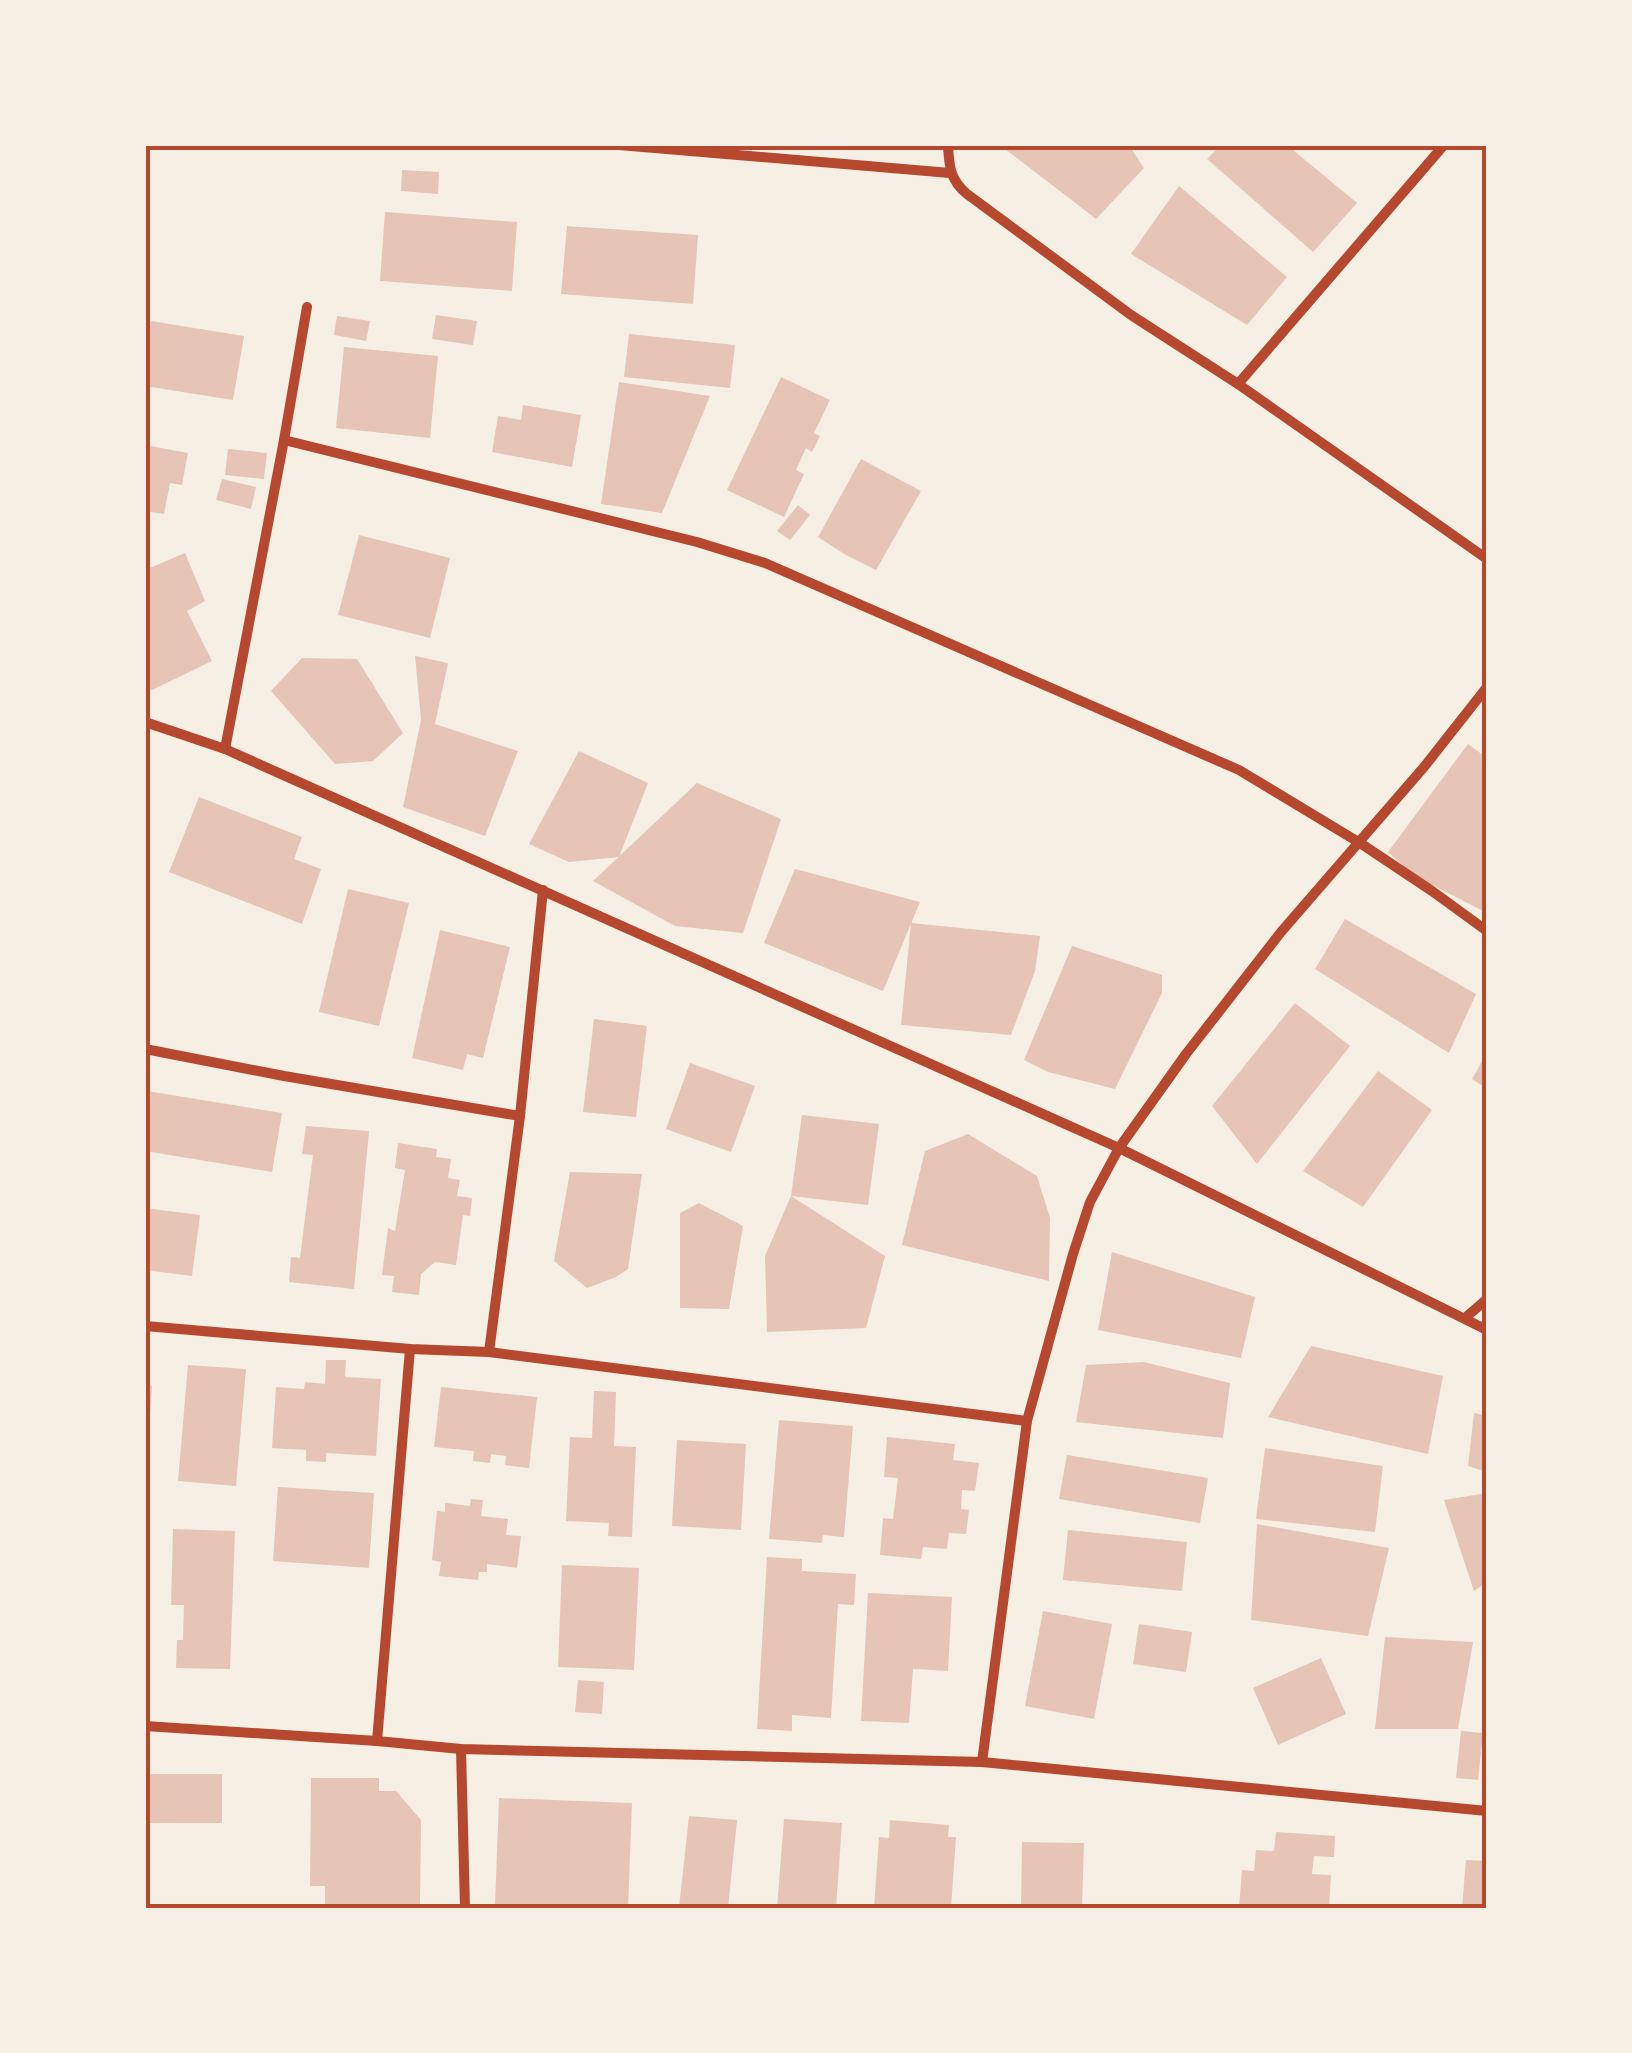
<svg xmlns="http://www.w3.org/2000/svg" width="1632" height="2053" font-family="'Noto Serif',serif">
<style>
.building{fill:#e6c5b7}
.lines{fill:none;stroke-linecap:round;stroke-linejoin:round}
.minor{stroke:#b5482f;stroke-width:10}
.neatline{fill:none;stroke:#b5482f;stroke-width:4}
</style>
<rect width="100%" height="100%" fill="#f6efe4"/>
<!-- building -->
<g class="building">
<path d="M1000,145H1129L1144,168L1096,219Z"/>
<path d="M1221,145H1287L1357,203L1313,252L1207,159Z"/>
<path d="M402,170L439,172L438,194L401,191Z"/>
<path d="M1179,186L1287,277L1247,325L1131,254Z"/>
<path d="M385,212L517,222L512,291L380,281Z"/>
<path d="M567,226L698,235L693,304L561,294Z"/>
<path d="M436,315L477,321L473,345L432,339Z"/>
<path d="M337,316L370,321L366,341L334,335Z"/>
<path d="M151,321L244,336L233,400L145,386V358Z"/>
<path d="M629,334L735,345L730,388L624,377Z"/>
<path d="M344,347L438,356L430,438L336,428Z"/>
<path d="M781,377L830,400L814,433L820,436L812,452L806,448L796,470L804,474L784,517L727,490Z"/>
<path d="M619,382L710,396L662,513L601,504Z"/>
<path d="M523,405L581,415L572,467L492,452L498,416L521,420Z"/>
<path d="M145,445L188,453L182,485L170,483L164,514L145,511Z"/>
<path d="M228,449L267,453L264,479L225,475Z"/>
<path d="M861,459L921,491L876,570L846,555L818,537Z"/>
<path d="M222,479L256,487L251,509L216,500Z"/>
<path d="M798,505L810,515L790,540L777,531Z"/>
<path d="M359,535L450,558L430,638L338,615Z"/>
<path d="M185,553L205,601L187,611L212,661L152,690L145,687V570Z"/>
<path d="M415,656L448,663L435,724L518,751L485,836L403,807L421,720Z"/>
<path d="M302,658L357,659L403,733L373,761L335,764L271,691Z"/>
<path d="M1468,744L1487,758V913L1413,875L1388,852Z"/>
<path d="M579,751L648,783L619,857L569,862L529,844Z"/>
<path d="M697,783L781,819L743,933L675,926L593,881Z"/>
<path d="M199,797L302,837L294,859L321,869L302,924L169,872Z"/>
<path d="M795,869L920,902L883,991L764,943Z"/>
<path d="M348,889L409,903L379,1026L319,1012Z"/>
<path d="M1345,919L1476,994L1449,1053L1315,969Z"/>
<path d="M911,923L1040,936L1035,971L1011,1035L901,1025Z"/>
<path d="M440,930L510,947L483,1058L467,1054L463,1070L412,1058Z"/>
<path d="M1072,946L1162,975V993L1115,1089L1048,1072L1024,1060Z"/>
<path d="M1295,1003L1350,1046L1257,1164L1212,1106Z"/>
<path d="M594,1019L647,1026L636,1117L583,1112Z"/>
<path d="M1487,1053V1089L1472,1079Z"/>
<path d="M690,1063L755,1086L731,1152L666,1129Z"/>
<path d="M1378,1071L1432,1110L1363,1207L1303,1171Z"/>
<path d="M147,1091L282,1113L272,1172L145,1151Z"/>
<path d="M802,1115L879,1124L868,1205L791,1196Z"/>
<path d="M306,1126L369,1131L354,1289L289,1282L291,1257L300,1258L313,1155L302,1154Z"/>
<path d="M968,1134L1037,1176L1050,1218L1049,1281L902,1245L925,1151Z"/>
<path d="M398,1143L437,1149L436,1157L451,1159L448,1178L460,1180L457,1196L472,1198L470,1216L463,1215L456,1265L435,1262L421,1274L419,1295L392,1292L394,1276L382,1275L388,1228L395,1231L405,1170L395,1168Z"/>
<path d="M570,1172L642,1174L628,1269L616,1277L587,1288L554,1261Z"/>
<path d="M791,1196L885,1256L866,1328L767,1332L765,1256Z"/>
<path d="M699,1203L743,1226L729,1309L680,1308V1213Z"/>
<path d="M145,1208L200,1215L192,1276L145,1270Z"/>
<path d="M1112,1252L1255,1297L1241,1358L1098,1330Z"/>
<path d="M1311,1346L1443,1376L1428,1454L1268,1417Z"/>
<path d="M326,1360H346L345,1377L381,1379L376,1456L326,1453V1462L306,1461V1450L272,1448L276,1387L304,1389L305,1382L325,1384Z"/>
<path d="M1144,1362L1230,1383L1223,1438L1076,1422L1086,1365Z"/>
<path d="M188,1365L246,1369L236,1486L178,1481Z"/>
<path d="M145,1386H152L148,1445H145Z"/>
<path d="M441,1387L537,1397L529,1468L505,1465L506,1456L491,1454L490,1463L473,1461L474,1451L434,1447Z"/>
<path d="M594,1391L616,1392L614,1446L636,1447L632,1537L608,1536L609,1523L566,1521L570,1437L592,1438Z"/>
<path d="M1474,1413L1487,1416V1472L1468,1466Z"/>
<path d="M779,1420L853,1426L844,1537L823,1535L822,1543L769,1539Z"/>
<path d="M887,1437L955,1444L953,1460L979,1463L975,1491L962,1490L961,1509L969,1510L966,1534L949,1533L947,1549L923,1547L921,1559L880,1555L883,1518L893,1519L898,1478L884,1477Z"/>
<path d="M677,1440L746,1444L741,1530L672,1526Z"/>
<path d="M1265,1448L1383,1466L1375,1532L1256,1519Z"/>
<path d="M1067,1455L1208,1478L1200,1523L1059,1499Z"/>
<path d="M278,1487L374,1493L369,1568L273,1561Z"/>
<path d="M1487,1493V1582L1474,1591L1444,1500Z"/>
<path d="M471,1499L483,1500L481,1516L508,1519L506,1535L521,1536L517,1568L487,1564V1572H479L478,1580L439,1576L441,1562L432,1560L437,1511L445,1512V1503L470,1506Z"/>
<path d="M1257,1524L1389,1548L1368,1636L1251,1620Z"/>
<path d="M173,1529L235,1531L230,1669L176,1668L177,1640H183L184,1605H171Z"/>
<path d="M1068,1530L1187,1542L1182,1591L1063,1580Z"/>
<path d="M767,1557L802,1559V1571L856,1574L854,1605L838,1604L831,1718L792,1715V1731L757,1729Z"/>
<path d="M562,1565L639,1568L634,1670L558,1667Z"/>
<path d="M868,1593L952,1597L948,1671L913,1669L909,1723L861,1721Z"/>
<path d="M1043,1611L1112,1624L1094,1719L1025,1706Z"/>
<path d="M1139,1624L1192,1632L1186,1672L1133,1664Z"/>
<path d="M1385,1637L1473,1642L1458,1729H1375Z"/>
<path d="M1321,1658L1346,1714L1278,1745L1253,1688Z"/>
<path d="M578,1680L604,1682L602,1714L575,1712Z"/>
<path d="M1461,1731L1483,1733L1478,1780L1456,1778Z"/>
<rect x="145" y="1774" width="77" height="49"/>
<path d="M311,1778H379V1791H396L421,1820L420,1905L325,1904V1886H310Z"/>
<path d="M499,1798L632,1803L628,1908L495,1905Z"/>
<path d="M689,1816L737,1820L728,1908H679Z"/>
<path d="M784,1819L842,1823L836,1908H777Z"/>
<path d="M890,1820L949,1825L948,1837H956L951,1908H874L879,1837L889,1838Z"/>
<path d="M1276,1832L1335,1836L1334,1857L1314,1856L1312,1874L1331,1875L1329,1908H1239L1242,1870L1254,1871L1256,1850L1274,1851Z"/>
<path d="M1022,1842L1084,1843L1082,1908H1021Z"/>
<path d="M1466,1860L1487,1861V1908H1462Z"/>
</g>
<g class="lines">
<!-- minor -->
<g class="minor">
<path d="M619,145L950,173"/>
<path d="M948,145C949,166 950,180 967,194L1131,315L1238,384L1487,559"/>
<path d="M1238,384L1444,145"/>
<path d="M284,440L697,542L765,563L1239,770L1360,843L1432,891L1487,931"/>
<path d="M145,722L225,749L1119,1148L1487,1330"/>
<path d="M225,749L284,440L307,307"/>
<path d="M145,1049L284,1076L520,1116"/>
<path d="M1465,1318L1487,1299"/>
<path d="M145,1326L410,1349L489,1352L1027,1421"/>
<path d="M489,1352L520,1116L543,890"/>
<path d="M145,1726L377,1741L461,1749L982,1762L1487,1811"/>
<path d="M377,1741L410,1349"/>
<path d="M461,1749L465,1908"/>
<path d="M982,1762L1027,1421L1073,1254L1090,1202L1119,1148L1186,1054L1281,932L1424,767L1487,687"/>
</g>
</g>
<!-- border -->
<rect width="1632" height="2053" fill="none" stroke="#f6efe4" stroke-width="295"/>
<rect x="148" y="148" width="1336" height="1758" class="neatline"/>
</svg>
